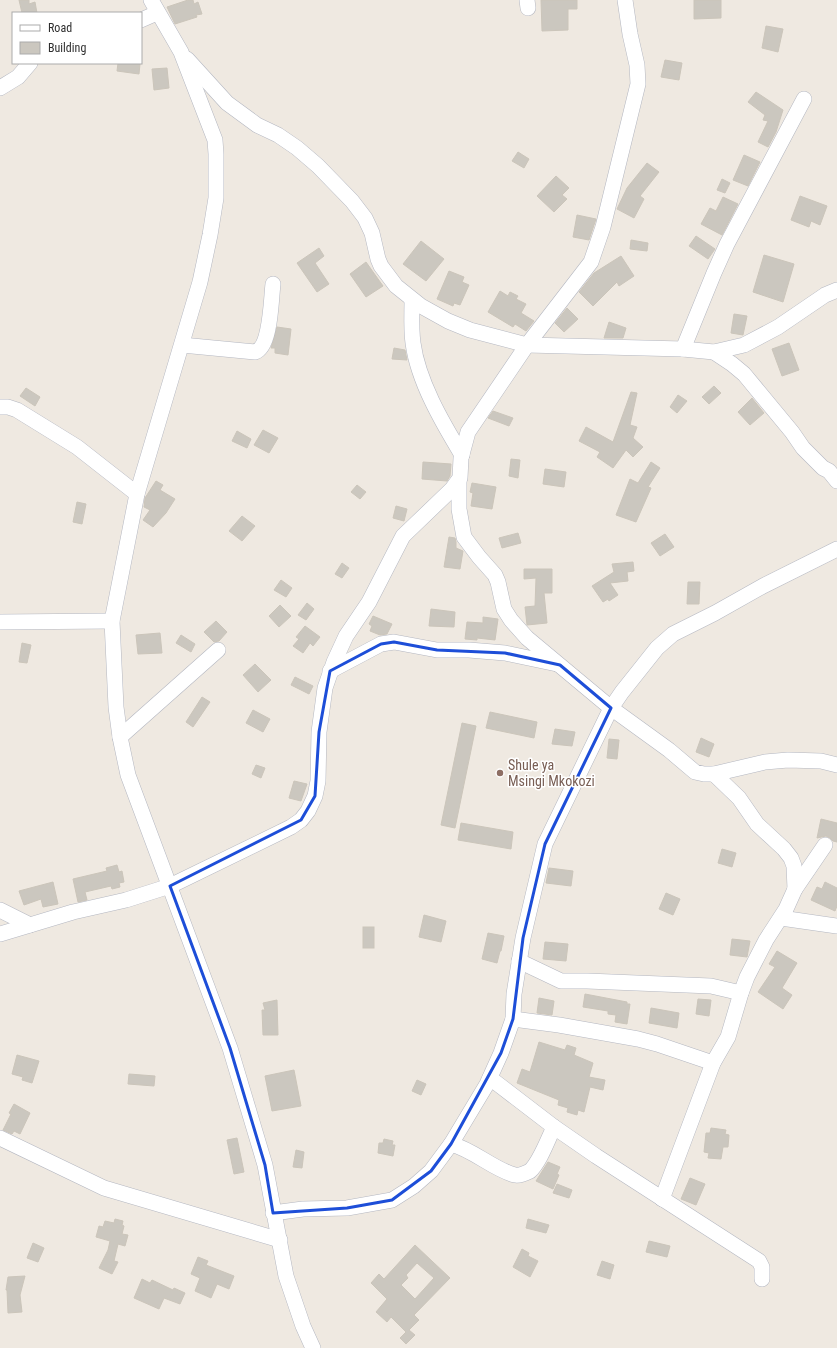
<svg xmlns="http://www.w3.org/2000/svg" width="837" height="1348" font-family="'Roboto Condensed',sans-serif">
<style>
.building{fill:#cbc7bf;stroke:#cbc5ba;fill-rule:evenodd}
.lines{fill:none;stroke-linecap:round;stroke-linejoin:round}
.minor-casing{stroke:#b4b7c1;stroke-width:16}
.minor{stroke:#fff;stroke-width:15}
.marked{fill:none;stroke:#1d4ed8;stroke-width:3;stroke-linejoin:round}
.education-dot{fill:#8d6e63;stroke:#fff;stroke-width:1.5}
.labels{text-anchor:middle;stroke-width:3;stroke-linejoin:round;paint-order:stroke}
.education-label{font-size:14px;fill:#785e54;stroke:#fff;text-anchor:start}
</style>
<rect width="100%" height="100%" fill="#efe9e1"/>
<!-- building -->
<g class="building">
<path d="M19,0H29V4L35,2L37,13H22Z"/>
<path d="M188,0H193L194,4L198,2L202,14L196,15L197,17L175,24L167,7Z"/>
<path d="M541,0H577V9H568V30L542,31Z"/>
<path d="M694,0H721V18L694,19Z"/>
<path d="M766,26L783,29L778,52L762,48Z"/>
<path d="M665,60L682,63L679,80L661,77Z"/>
<path d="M118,63L140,64L139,74L117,71Z"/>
<path d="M167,68L169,88L154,90L152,69Z"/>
<path d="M756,92L783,110L776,132L768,147L758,142L768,121L763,120L765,115L748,102Z"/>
<path d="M518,152L529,159L524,168L512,161Z"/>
<path d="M744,155L760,162L748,186L733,180Z"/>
<path d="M647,163L659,172L640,196L644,199L634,218L617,209L627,188Z"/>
<path d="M556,176L569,188L562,195L567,199L554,212L537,196Z"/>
<path d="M722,179L730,183L725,193L717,190Z"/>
<path d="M800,196L827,206L820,225L811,221L809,227L791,220Z"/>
<path d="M723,197L738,204L722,235L701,224L710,208L716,211Z"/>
<path d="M577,215L596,219L589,240L573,237Z"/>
<path d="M696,236L715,249L708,259L689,246Z"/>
<path d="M631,240L648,243L647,251L630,249Z"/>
<path d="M421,241L444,259L426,281L403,264Z"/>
<path d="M319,248L324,256L315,263L329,284L317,292L297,263Z"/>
<path d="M764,255L794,264L783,302L753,292Z"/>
<path d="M621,256L634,276L619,286L617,282L593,306L579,292L594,273Z"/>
<path d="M366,262L383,286L366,297L350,274Z"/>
<path d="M449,271L464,277L462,282L469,285L460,305L454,303L453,306L437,299Z"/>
<path d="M500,291L508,296L510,292L518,296L516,299L526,304L521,313L534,321L526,331L515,324L513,327L488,312Z"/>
<path d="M567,308L578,319L564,332L555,323Z"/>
<path d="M734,314L747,316L743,335L731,333Z"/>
<path d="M609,322L626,328L623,338H604Z"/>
<path d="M277,327L291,329L288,355L275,353V348H271Z"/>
<path d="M789,343L799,370L782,376L772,349Z"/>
<path d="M394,348L405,350L407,360L392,359Z"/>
<path d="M714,386L721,393L709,404L702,397Z"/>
<path d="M26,388L40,397L35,406L20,396Z"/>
<path d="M631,392L637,393L630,425L637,427L633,438L643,447L633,457L626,450L613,468L597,457L600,452L579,441L586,427L613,442Z"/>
<path d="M678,395L687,401L677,413L670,407Z"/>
<path d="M752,398L764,413L750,425L738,412Z"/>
<path d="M493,411L513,418L509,426L488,418Z"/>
<path d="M263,430L278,438L269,453L254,445Z"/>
<path d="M237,431L251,439L247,448L232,441Z"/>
<path d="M511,459L520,460L518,478L509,476Z"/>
<path d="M423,462L451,464L450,476L447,481L422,479Z"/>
<path d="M651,462L660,468L648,487L651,488L636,522L616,515L630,479L638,483Z"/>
<path d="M545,469L566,472L564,487L543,484Z"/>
<path d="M156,481L163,485L160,490L175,499L166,513L153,527L143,520L150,510L144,507L145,498Z"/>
<path d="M472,483L496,487L492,509L471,506L473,493L470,492Z"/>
<path d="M357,485L366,492L360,499L351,492Z"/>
<path d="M77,502L86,504L82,524L73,522Z"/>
<path d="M396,506L407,509L404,521L393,518Z"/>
<path d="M242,516L255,526L242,541L229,531Z"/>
<path d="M518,533L521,543L502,548L499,538Z"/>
<path d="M665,534L674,547L660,556L651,543Z"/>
<path d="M449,537L455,538L456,542V548L463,551L460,569L444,567Z"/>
<path d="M633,562L634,571L627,572L628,581L610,583L618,595L609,601L608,599L603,602L592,586L614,572L612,564Z"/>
<path d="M342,563L349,568L342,578L335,574Z"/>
<path d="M524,569H552V593H544L547,623L527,625L525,607L535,606L536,578L524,579Z"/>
<path d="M281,580L292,588L286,597L274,590Z"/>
<path d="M688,582H700L699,604H687Z"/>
<path d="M307,603L314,609L306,620L298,615Z"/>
<path d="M280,605L291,616L279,627L269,616Z"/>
<path d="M431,609L455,612L454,627L429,626Z"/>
<path d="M373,616L392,624L387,634L380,635L370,631L372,626L369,624Z"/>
<path d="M483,617L498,619L495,640L477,638V640L465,639L467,622L483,623Z"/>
<path d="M216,621L227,632L219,641L214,642L204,632Z"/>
<path d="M305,626L320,637L313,646L310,643L303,653L293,646L299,639L296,637Z"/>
<path d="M160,633L162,653L138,654L136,635Z"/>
<path d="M181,635L195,644L191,652L176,643Z"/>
<path d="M22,643L31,645L27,663L19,662Z"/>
<path d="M255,664L271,680L258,692L243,675Z"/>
<path d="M295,677L313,686L309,694L291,685Z"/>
<path d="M202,697L210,702L193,727L186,722Z"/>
<path d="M253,710L270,719L263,732L246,723Z"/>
<path d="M490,712L537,722L534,738L486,728Z"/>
<path d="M462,723L476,726L455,828L441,825Z"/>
<path d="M555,729L575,732L572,746L552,744Z"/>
<path d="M701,738L714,744L709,757L696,752Z"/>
<path d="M609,739L619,740L617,759L607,758Z"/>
<path d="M256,765L265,768L261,778L252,774Z"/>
<path d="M294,781L307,784L301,801L289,798Z"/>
<path d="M821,819L837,823V842L833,841L830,838L826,836L817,838Z"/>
<path d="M461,823L513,832L511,849L458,840Z"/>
<path d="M722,849L736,853L732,867L718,863Z"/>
<path d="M117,865L119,872L122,871L124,882L119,883L120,887L112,889L111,886L85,892L87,900L78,902L73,879L107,871L106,868Z"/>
<path d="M549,868L573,871L571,886L546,883Z"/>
<path d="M53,882L58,904L43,907L41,899L24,905L19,891Z"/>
<path d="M825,882L837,888V906L835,911L811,900L817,887L822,889Z"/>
<path d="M666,893L680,899L673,915L659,909Z"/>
<path d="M424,915L446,921L441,942L419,937Z"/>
<rect x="363" y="927" width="11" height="21"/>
<path d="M488,933L504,936L501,951H500L497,963L482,959Z"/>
<path d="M732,939L750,941L747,957L730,955Z"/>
<path d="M545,942L568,944L566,961L543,959Z"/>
<path d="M777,951L797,963L782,988L792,995L783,1009L758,992L775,967L769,964Z"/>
<path d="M585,994L627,1002V1004H630L627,1024L615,1022L616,1015L608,1014V1011L583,1007Z"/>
<path d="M539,998L554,1001L552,1015L537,1013Z"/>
<path d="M698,999L711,1000L709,1016L696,1014Z"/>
<path d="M277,1000L278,1035H263L262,1010H265L263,1003Z"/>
<path d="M651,1008L679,1013L677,1028L649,1023Z"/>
<path d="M539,1042L565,1050L567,1045L576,1048L574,1055L593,1063L589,1077L605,1080L603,1090L590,1087L584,1112L578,1110L577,1115L567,1112L568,1108L558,1105L559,1100L517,1083L522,1069L530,1072Z"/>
<path d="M17,1055L39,1061L32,1083L22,1080L23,1077L12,1074Z"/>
<path d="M294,1070L301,1106L272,1111L265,1076Z"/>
<path d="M129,1074L155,1076L154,1086L128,1084Z"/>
<path d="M417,1080L426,1084L421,1095L412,1091Z"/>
<path d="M14,1104L30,1113L20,1134L14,1131L12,1134L3,1130L11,1114L9,1113Z"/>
<path d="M711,1128L726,1130L725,1134L729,1135L728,1147H723L721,1159L708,1158L709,1153L704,1152L706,1133H710Z"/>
<path d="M237,1138L244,1172L234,1174L227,1140Z"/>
<path d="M384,1139L393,1141L392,1145H395L393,1156L378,1153L379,1143H383Z"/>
<path d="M296,1150L304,1152L302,1168L293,1167Z"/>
<path d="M548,1162L560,1167L557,1174L559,1175L553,1189L536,1181Z"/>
<path d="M690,1178L705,1184L696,1205L681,1199Z"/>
<path d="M557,1184L572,1190L569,1198L553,1193Z"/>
<path d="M115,1219L123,1221L122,1225L124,1226L122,1234L128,1235L125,1246L118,1244L114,1261L118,1262L112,1274L99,1268L108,1250L110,1241L96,1237L99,1226L103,1227L105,1221L114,1223Z"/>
<path d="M528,1219L549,1225L546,1233L526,1228Z"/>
<path d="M649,1241L670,1246L667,1257L646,1252Z"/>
<path d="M33,1243L44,1248L38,1262L27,1258Z"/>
<path d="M415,1245L450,1278L414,1315L419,1320L409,1330L415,1335L406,1344L400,1338L406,1332L391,1317L387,1322L376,1312L387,1299L371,1283L379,1274L384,1279ZM417,1263L434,1278L415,1299L401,1285L408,1278L406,1275Z"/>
<path d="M522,1249L529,1253L528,1256L538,1261L530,1277L513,1267Z"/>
<path d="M198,1257L208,1261L206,1265L234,1276L229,1289L217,1284L211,1298L195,1291L200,1278L191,1274Z"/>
<path d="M602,1261L614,1265L610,1279L597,1275Z"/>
<path d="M25,1276L20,1295L22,1312L8,1313L7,1290H6L8,1277Z"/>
<path d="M142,1279L150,1283L152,1280L173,1290L174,1288L185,1293L180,1304L164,1298L159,1309L134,1298Z"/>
</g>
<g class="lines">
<defs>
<g id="minor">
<path d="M151,0L181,52L215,140L216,154V198L210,235L200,282L137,494L112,621L116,707L120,737L128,775L230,1048L265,1165L286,1276L303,1326L313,1348"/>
<path d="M527,0L528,8"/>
<path d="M141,20L157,13"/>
<path d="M187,59L227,103L257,125L278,135L297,148L318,166L352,201L365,218L372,233L378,259L381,266L396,286L421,306L448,321L470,330L527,345L683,349L714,352L744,345L778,327L825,295L837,290"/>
<path d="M0,88L18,77L30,63"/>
<path d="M412,300C412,314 411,329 413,343C418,381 442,422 462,455"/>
<path d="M182,345L255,352C271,347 271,299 273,284"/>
<path d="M683,349L714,273L727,244L804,99"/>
<path d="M714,352L732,364L744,374L792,432L803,448L823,468L829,471L837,481"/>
<path d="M0,407H8L17,410L77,447L137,494"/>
<path d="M459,480V509L464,537L479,557L495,575L498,582L504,609L511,620L527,638L611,708L669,750L695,772L704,774H714L765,762L788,760L821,761L837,765"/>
<path d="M0,622L112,621"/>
<path d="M330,671L381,644L394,642L437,650H469L505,653L557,664"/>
<path d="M120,737L218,650"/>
<path d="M714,774L739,798L757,824L784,849L791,858L794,866L795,889"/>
<path d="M0,910L30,925"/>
<path d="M781,918L837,926"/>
<path d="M0,934L73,912L126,900L170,886L291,827L301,820L308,811L315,796L318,781L319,732L325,688L334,662L346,636L369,602L403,536L452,489L460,478L461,458L468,432L527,345L591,262L603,227L638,84L637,65L630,34L625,0"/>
<path d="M519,961L561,981H587L711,986L741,993"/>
<path d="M513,1019L559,1025L638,1039L657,1044L713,1063"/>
<path d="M490,1078L554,1127L596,1156L759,1261L762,1267V1279"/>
<path d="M0,1138L104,1188L280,1240"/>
<path d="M451,1144C474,1150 494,1170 515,1175C520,1176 526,1173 530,1171C540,1162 548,1139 554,1127"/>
<path d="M662,1199L713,1063L728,1037L741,993L747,977L766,940L786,909L795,889L825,845"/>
<path d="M273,1213L303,1209L347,1208L392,1200L414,1186L431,1171L451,1144L487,1084L501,1053L513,1019L514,994L523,938L545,844L611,708L622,692L657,648L673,634L715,613L763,586L837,549"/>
</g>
</defs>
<!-- minor casing -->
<use href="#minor" class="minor-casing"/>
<!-- minor -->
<use href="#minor" class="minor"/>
</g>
<!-- marked area -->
<path class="marked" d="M394,642L437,650L505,653L560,665L611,708L545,844L523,938L513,1019L501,1053L451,1144L431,1171L392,1200L347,1208L273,1213L265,1165L230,1048L170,886L301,820L315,796L319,732L330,671L381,644Z"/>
<!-- markers -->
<circle class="education-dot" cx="500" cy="773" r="4"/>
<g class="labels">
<!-- education labels -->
<g class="education-label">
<text x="508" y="770">Shule ya<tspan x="508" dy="16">Msingi Mkokozi</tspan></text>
</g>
</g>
<!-- legend -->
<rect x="12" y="12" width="130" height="52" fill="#ffffff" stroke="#ababab"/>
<rect x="20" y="25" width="20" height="6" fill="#ffffff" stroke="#ababab"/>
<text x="48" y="32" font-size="12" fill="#2e2e2e">Road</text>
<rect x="20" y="42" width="20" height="12" fill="#cbc7bf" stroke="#ababab"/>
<text x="48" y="52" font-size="12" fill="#2e2e2e">Building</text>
</svg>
